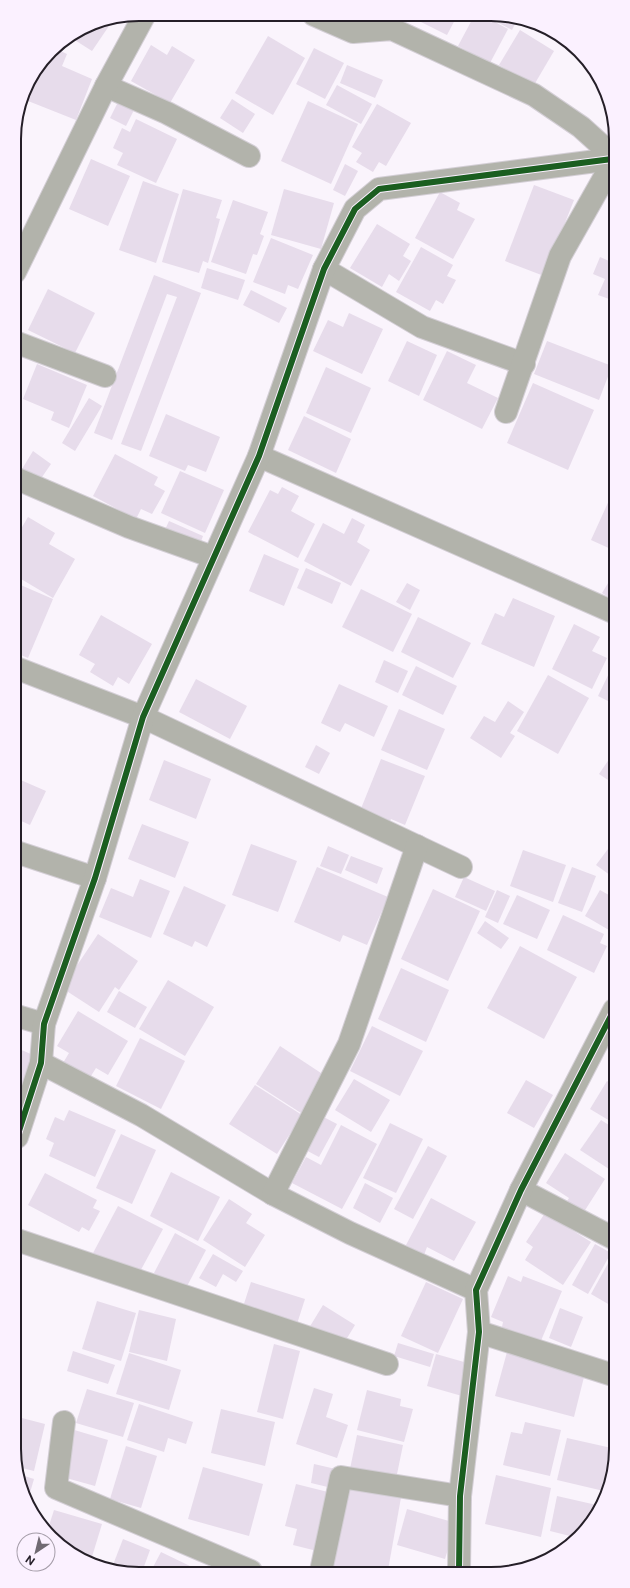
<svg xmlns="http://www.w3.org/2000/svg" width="630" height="1588" font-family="'Public Sans',sans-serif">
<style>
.building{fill:#e7dceb}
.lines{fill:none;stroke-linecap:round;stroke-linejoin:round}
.minor-casing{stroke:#d3ced5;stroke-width:24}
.minor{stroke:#b2b3ab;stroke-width:22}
.cycleway-casing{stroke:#fbf1ff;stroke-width:8}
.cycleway{stroke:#1b5e20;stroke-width:6}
.rim{fill:none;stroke:#251f28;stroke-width:2}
</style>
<rect width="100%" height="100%" fill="#faf4fc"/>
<!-- building -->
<g class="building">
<path d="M331,15H359L353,27Z"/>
<path d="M409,16H457L447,35Z"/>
<path d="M474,16H484L508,29L490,63L458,46Z"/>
<path d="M486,16H515L518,18L512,30Z"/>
<path d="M112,19L113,20L92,51L70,37L91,23Z"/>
<path d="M520,30L554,51L534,85L499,65Z"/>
<path d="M268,36L305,58L273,115L235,93Z"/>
<path d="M151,45L167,55L172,46L195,60L170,103L131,81Z"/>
<path d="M54,48L67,54L62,66L92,79L76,120L23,99L27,83Z"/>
<path d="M314,48L344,63L325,99L296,84Z"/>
<path d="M347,65L383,80L375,98L340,83Z"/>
<path d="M337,85L372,104L361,124L326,105Z"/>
<path d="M232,99L255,114L243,133L220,118Z"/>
<path d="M308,101L358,124L331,184L281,161Z"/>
<path d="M118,102L134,110L126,126L110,118Z"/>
<path d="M377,104L411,123L386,166L379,162L373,172L356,162L362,153L352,147Z"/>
<path d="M136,119L177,139L156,183L117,165L123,153L113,148L122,128L130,132Z"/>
<path d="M91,159L130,176L108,226L69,209Z"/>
<path d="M345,164L358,171L345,196L333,190Z"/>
<path d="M143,181L179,194L156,263L119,250Z"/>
<path d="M534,185L574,200L544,276L505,261Z"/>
<path d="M183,189L222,200L216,218L220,219L208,263L203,261L199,273L162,262Z"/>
<path d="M284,189L334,203L321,249L271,235Z"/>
<path d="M440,192L460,203L457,210L475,219L453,259L415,238Z"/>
<path d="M233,200L268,212L260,234L264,236L257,255L253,254L246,274L211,262Z"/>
<path d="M377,224L410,244L403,256L411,261L399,281L389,274L382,287L350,268Z"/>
<path d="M271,238L313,255L298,289L288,285L285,294L253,282Z"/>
<path d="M421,247L453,265L447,276L456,280L443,304L436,300L430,311L396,292Z"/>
<path d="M612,253V300L598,295L605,279L593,274L600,257L609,261Z"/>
<path d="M207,268L245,280L238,300L201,288Z"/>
<path d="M154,275L201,293L141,451L121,444L177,297L167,294L112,440L94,433Z"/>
<path d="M48,289L95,313L75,353L28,330Z"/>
<path d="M251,290L287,308L279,323L243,305Z"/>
<path d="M349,313L383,329L362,374L313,351L328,320L343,327Z"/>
<path d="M407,341L437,355L419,396L388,381Z"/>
<path d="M547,341L612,366L599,400L534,374Z"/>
<path d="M447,351L476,365L467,383L498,398L482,429L423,400Z"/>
<path d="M37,364L87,385L69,428L51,420L54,412L23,399Z"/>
<path d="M326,367L371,388L351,433L306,413Z"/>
<path d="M533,383L594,410L568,470L507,443Z"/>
<path d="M89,398L102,406L75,451L62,443Z"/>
<path d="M166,414L220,437L206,472L188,465L185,471L149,456Z"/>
<path d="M304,416L351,439L336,473L288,450Z"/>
<path d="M33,451L51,464L40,480L22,469Z"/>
<path d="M115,454L158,477L154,485L165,491L152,514L141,509L136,519L93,496Z"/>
<path d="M180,471L224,490L205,533L161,513Z"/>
<path d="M282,487L299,496L291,511L315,524L298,558L248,532L270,490L278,494Z"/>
<path d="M611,496L613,497V550L591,540Z"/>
<path d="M28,517L55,533L49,544L75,559L53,598L16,576L15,539Z"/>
<path d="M352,518L365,525L357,542L370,550L351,586L304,561L323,523L344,534Z"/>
<path d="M169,521L203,536L199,547L164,532Z"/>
<path d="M264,554L299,569L284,606L249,591Z"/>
<path d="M306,568L341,583L332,604L297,588Z"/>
<path d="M613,575V600L602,593Z"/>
<path d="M16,583L53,599L28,658L16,653Z"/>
<path d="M407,583L420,590L410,610L396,602Z"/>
<path d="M361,589L412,614L393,652L342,627Z"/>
<path d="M513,598L555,616L534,667L481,644L495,613L504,617Z"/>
<path d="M101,615L152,644L129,684L118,677L113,686L90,672L95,664L79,655Z"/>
<path d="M418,617L471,643L453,678L401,652Z"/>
<path d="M574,624L600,637L592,651L607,658L592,689L552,669Z"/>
<path d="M384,660L408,671L398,693L375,682Z"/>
<path d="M613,665L614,704L598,696Z"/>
<path d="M416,666L457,686L443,715L402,695Z"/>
<path d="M548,675L589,698L558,754L517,731Z"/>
<path d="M196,679L247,706L230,739L179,712Z"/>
<path d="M339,684L388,706L374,737L345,723L340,732L321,723Z"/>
<path d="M508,701L524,712L510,733L515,736L501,758L470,738L484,716L495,722Z"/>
<path d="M399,709L445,729L427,770L381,750Z"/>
<path d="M316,745L330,753L319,774L305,767Z"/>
<path d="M614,752V784L599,774Z"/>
<path d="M381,759L425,776L405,825L391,819L387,828L358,816Z"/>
<path d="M164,760L211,779L196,819L149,800Z"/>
<path d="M16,778L46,791L30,825L19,820L16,827Z"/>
<path d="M142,824L189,842L175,878L128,859Z"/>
<path d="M614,841V878L596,865Z"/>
<path d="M251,844L297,861L278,912L232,895Z"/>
<path d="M328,846L349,855L341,874L320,866Z"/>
<path d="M523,850L566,865L553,902L510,886Z"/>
<path d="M351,856L383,868L377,884L345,870Z"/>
<path d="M317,867L388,897L367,945L343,935L340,942L294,922Z"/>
<path d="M572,867L596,876L582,912L558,903Z"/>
<path d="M464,877L495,891L486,911L455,897Z"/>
<path d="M140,879L170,891L151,938L99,917L111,888L133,897Z"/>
<path d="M184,886L226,905L207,947L195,941L192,947L163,934Z"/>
<path d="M433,889L480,911L448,981L401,959Z"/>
<path d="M497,890L510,896L498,923L485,917Z"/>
<path d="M600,890L614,898V933L585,916Z"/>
<path d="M517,895L550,910L537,939L503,924Z"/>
<path d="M563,915L604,934L600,943L607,946L594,973L547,950Z"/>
<path d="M485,921L509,938L501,949L477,933Z"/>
<path d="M98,934L138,961L119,990L115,987L99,1012L62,988Z"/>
<path d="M520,946L577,977L544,1039L487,1008Z"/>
<path d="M401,968L449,990L426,1042L378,1019Z"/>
<path d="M168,980L214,1007L185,1056L139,1029Z"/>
<path d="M119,991L147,1007L135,1028L107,1012Z"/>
<path d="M78,1011L128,1041L108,1075L96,1068L89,1079L63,1063L69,1053L57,1046Z"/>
<path d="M372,1026L423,1051L400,1096L350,1071Z"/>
<path d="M140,1038L185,1061L161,1109L116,1086Z"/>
<path d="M280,1046L324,1075L301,1113L256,1084Z"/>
<path d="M17,1048L33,1055L17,1097Z"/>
<path d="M354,1079L390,1100L371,1132L335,1110Z"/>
<path d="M526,1080L553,1095L534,1128L507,1113Z"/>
<path d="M607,1081L615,1086V1124L590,1109Z"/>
<path d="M255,1085L302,1115L277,1154L229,1124Z"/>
<path d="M69,1110L116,1130L95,1177L49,1156L54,1143L46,1139L55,1117L64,1121Z"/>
<path d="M316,1113L337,1124L319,1157L298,1146Z"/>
<path d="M601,1120L615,1129V1173L580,1150Z"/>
<path d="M390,1123L423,1139L396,1193L363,1178Z"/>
<path d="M341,1125L377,1144L342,1209L292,1183L306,1157L321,1165Z"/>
<path d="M121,1134L156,1150L132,1204L96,1188Z"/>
<path d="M428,1146L447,1156L413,1219L394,1209Z"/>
<path d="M565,1153L605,1179L580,1218L563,1208L569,1198L546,1183Z"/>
<path d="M171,1172L220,1197L198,1241L150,1216Z"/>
<path d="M45,1173L97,1200L93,1208L100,1211L89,1231L82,1227L79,1232L28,1205Z"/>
<path d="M365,1183L393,1198L380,1223L353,1208Z"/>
<path d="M431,1198L476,1222L454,1261L427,1247L424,1255L406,1245Z"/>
<path d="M229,1199L252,1214L246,1223L265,1235L245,1267L203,1240Z"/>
<path d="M118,1206L163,1229L136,1279L92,1255Z"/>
<path d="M545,1213L591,1242L563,1285L525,1260L533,1247L526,1242Z"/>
<path d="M175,1233L206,1250L185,1290L154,1273Z"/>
<path d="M595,1244L611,1253L588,1294L572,1285Z"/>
<path d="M213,1254L243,1271L236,1282L223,1274L216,1287L199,1278Z"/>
<path d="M611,1258L615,1261V1308L591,1294Z"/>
<path d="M508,1276L521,1282L523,1276L562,1291L540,1343L502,1327L503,1322L491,1317Z"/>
<path d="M251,1282L305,1299L296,1327L242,1310Z"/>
<path d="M426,1282L463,1299L438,1353L401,1336Z"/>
<path d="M97,1301L136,1313L121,1361L82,1349Z"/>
<path d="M323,1305L355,1325L341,1348L309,1328Z"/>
<path d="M560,1308L583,1317L571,1347L549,1338Z"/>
<path d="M139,1310L176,1319L167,1361L129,1352Z"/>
<path d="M398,1343L434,1354L430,1367L394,1356Z"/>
<path d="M274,1344L300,1351L283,1419L257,1412Z"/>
<path d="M73,1351L115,1365L108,1384L67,1371Z"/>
<path d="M507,1352L585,1373L574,1417L495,1396Z"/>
<path d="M129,1353L181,1370L169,1410L116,1394Z"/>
<path d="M436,1354L471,1364L462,1396L427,1386Z"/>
<path d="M314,1388L333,1394L326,1417L348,1425L337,1458L296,1444Z"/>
<path d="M87,1389L134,1403L123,1437L76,1423Z"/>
<path d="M367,1390L401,1399L400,1406L413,1409L404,1442L357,1430Z"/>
<path d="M139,1404L193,1422L186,1444L168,1438L164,1452L127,1440Z"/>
<path d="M221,1409L275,1422L265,1466L211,1453Z"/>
<path d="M18,1417L45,1424L34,1471L18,1467Z"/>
<path d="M525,1422L561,1430L550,1476L503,1465L511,1432L522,1434Z"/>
<path d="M71,1429L108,1440L95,1486L59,1476Z"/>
<path d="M357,1435L403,1445L396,1479L350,1469Z"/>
<path d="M567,1438L616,1449V1457L608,1492L557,1480Z"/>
<path d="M126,1446L157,1456L141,1508L110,1499Z"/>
<path d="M314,1464L340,1470L336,1489L311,1483Z"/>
<path d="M203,1467L263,1484L249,1536L188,1519Z"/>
<path d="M18,1474L34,1479L27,1503L18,1481Z"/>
<path d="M496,1475L551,1488L541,1537L485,1524Z"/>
<path d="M343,1483L402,1492L388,1570L322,1571Z"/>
<path d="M296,1484L336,1494L321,1552L293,1545L297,1529L285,1526Z"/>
<path d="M557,1496L601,1506L585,1531L578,1538L550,1531Z"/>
<path d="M407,1509L456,1523L445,1559L397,1545Z"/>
<path d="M54,1510L102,1524L91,1560L56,1543L47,1532Z"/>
<path d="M123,1539L150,1550L142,1572H115L111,1570Z"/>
<path d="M161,1552L190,1566L188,1571H151Z"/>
</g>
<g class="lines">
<defs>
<g id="minor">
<path d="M314,15L353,32L392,29L534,95L581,127L612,155"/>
<path d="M106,86L167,113L249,156"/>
<path d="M324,269L422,327L524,364"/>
<path d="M15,272L106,86L145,14"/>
<path d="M15,342L105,376"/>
<path d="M506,412L560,256L612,164"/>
<path d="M259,456L613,612"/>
<path d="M15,478L129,527L213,557"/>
<path d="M16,668L143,717L461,867"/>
<path d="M16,852L95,878"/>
<path d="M17,1016L44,1024"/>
<path d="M41,1063L141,1115L273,1194L350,1233L476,1290"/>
<path d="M17,1137L41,1063L44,1024L95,878L143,717L259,456L324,269L355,209L379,189L612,159"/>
<path d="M521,1190L615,1239"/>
<path d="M273,1194L349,1044L417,846"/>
<path d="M17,1240L387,1364"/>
<path d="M479,1332L616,1376"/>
<path d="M64,1422L56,1488L251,1571"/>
<path d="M459,1570L460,1496L479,1332L476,1290L521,1190L614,1010"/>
<path d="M321,1571L341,1477L460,1496"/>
</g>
</defs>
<!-- minor casing -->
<use href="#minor" class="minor-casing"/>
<!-- minor -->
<use href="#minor" class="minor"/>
<defs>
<g id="cycleway">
<path d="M17,1137L41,1063L44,1024L95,878L143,717L259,456L324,269L355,209L379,189L612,159"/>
<path d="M459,1570L460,1496L479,1332L476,1290L521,1190L614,1010"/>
</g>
</defs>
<!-- cycleway casing -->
<use href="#cycleway" class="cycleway-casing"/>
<!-- cycleway -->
<use href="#cycleway" class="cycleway"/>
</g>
<!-- crop -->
<path d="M0 0H630V1588H0ZM139 21H491A118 118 0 0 1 609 139V1449A118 118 0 0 1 491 1567H139A118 118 0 0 1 21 1449V139A118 118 0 0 1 139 21Z" fill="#fbf1ff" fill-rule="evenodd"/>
<path class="rim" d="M139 21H491A118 118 0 0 1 609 139V1449A118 118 0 0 1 491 1567H139A118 118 0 0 1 21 1449V139A118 118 0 0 1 139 21Z"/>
<!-- north arrow -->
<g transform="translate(36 1552) rotate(215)"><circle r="19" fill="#fbf1ff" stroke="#a59da9"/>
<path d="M0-3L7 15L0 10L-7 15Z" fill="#706a72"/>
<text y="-6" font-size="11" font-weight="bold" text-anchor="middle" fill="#251f28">N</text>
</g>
</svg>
